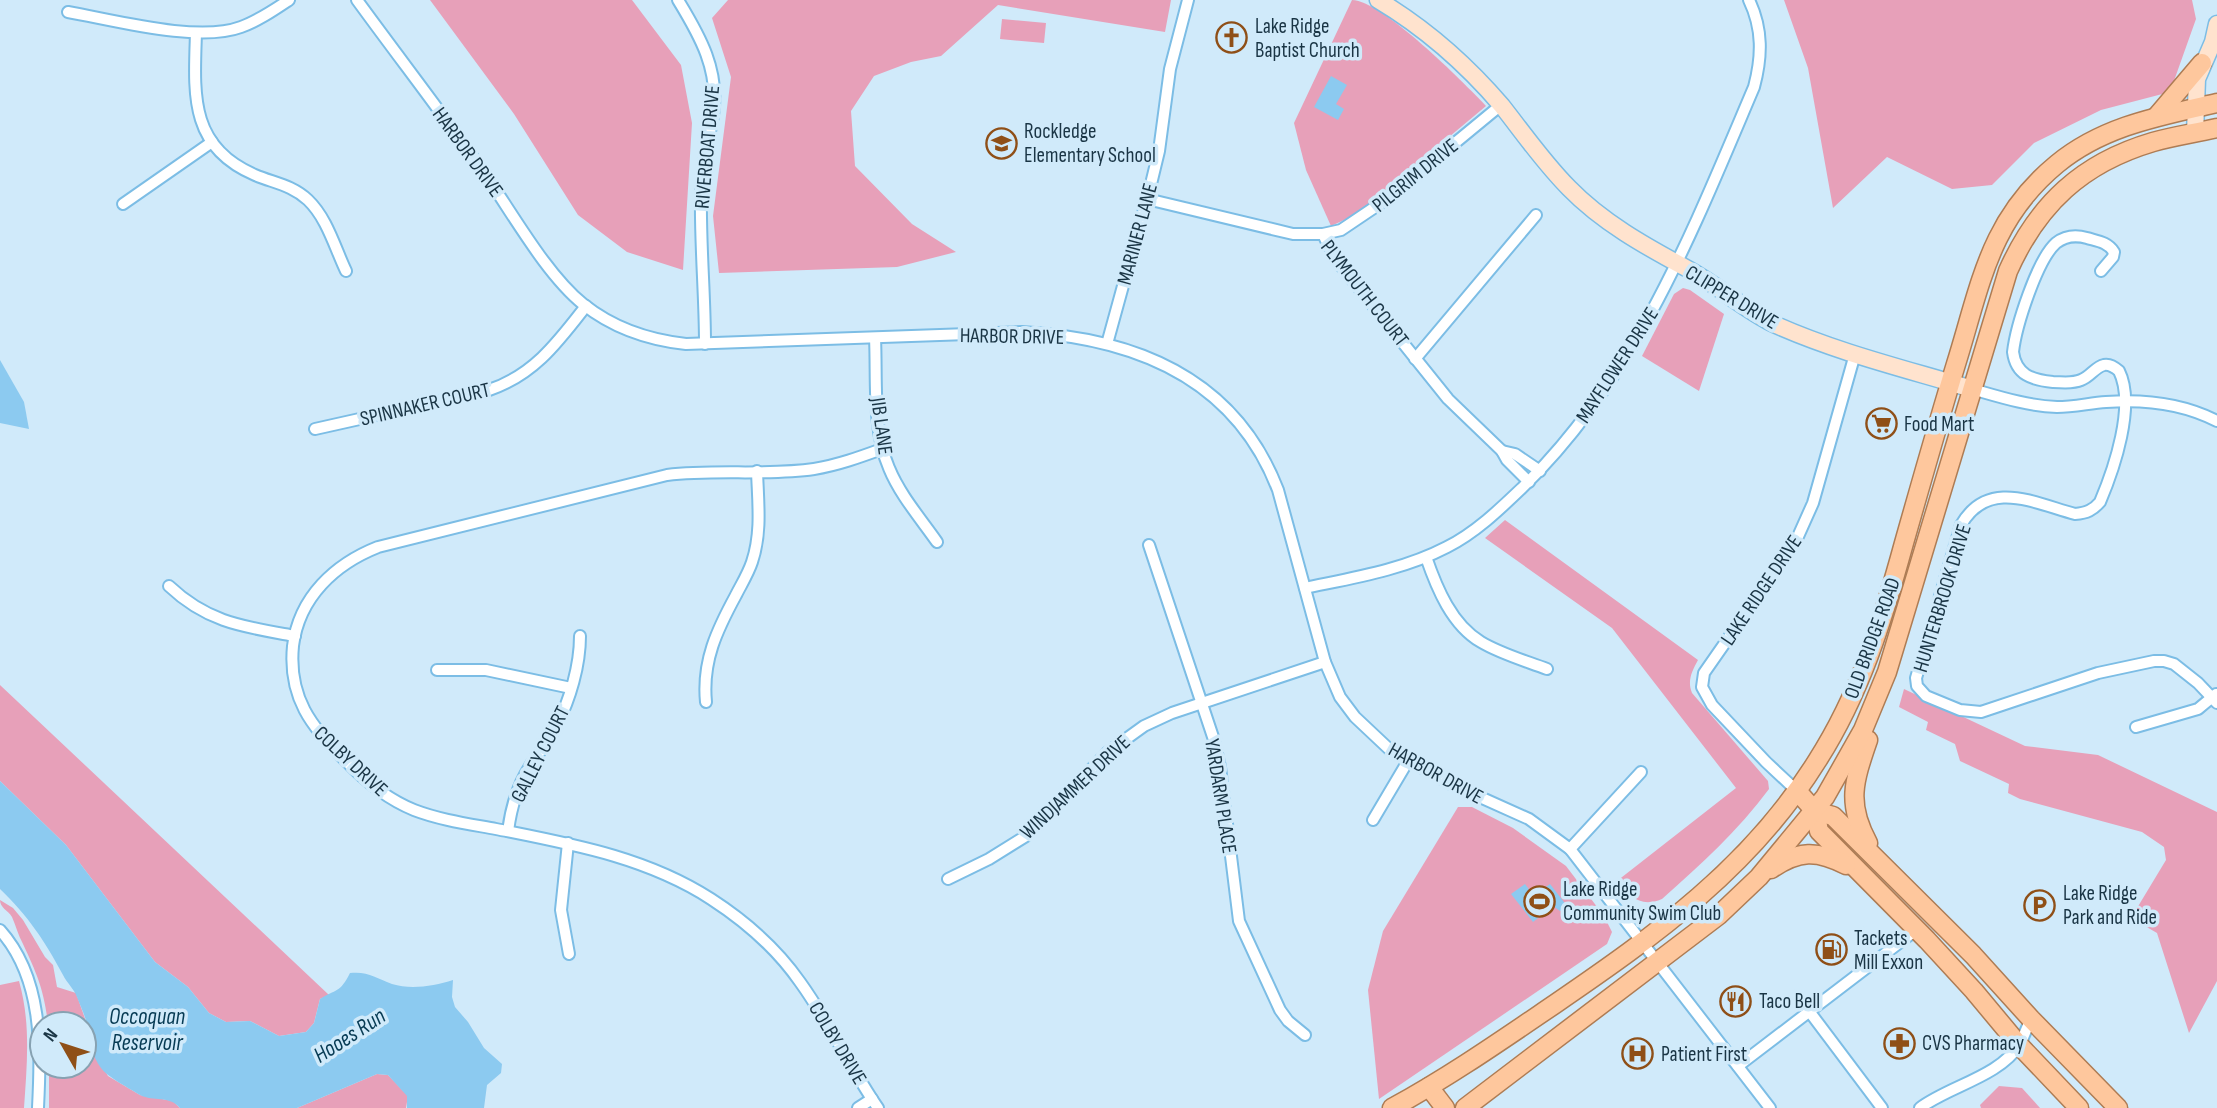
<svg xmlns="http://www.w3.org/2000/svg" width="2217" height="1108" font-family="'Sofia Sans Condensed',sans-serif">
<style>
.green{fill:#e7a0b9}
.water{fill:#8ccaf0}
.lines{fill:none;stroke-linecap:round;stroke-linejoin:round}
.street-casing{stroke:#7cbde5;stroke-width:14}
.secondary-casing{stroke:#7cbde5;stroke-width:19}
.primary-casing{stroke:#ae7c54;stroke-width:21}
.street{stroke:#fff;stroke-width:10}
.secondary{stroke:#ffe3ce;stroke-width:16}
.primary{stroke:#fec79d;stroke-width:18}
.labels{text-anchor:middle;stroke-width:7;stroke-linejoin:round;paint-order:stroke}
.poi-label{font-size:21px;fill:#1a3545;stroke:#d0eafa;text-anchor:start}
.street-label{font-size:21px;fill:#1a3545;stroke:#d0eafa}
.water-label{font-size:23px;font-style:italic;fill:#073b54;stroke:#d0eafa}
</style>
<rect width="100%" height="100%" fill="#d0eafa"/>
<!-- green -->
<g class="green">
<path d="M430,0H632L681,65L692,123L683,270L627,252L578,215L514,114Z"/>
<path d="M728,0H1171L1165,32L998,5L941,56L911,62L874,76L851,111L855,166L912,224L956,252L897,267L719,273L713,216L731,77L712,18Z"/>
<path d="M1352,0C1383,1 1463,82 1486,106L1357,214L1331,226L1306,170L1294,123Z"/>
<path d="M1784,0H2192L2196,19L2170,92L2101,110L2034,143L1992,185L1952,189L1887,157L1833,208L1808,68Z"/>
<path d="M1002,19L1046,23L1044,43L1000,39Z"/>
<path d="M1683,288L1690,290L1724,314L1699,391L1642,356L1674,294Z"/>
<path d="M1505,520L1698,660C1692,671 1687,681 1692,693L1768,781L1769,789C1738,831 1701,864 1662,899C1641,908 1630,897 1617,881L1736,788L1612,628L1485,538Z"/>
<path d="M0,685L329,995L320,999L314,1023L306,1032L279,1036L250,1021L226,1022L209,1013L188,987L155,962L66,845L0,781Z"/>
<path d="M1904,689L2025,746L2098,755L2217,812V981L2189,1033L2157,933L2131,918L2166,860L2164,847L2142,832L2020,799L2008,793L2009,784L1960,761L1955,744L1926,730L1928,722L1899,707Z"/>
<path d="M1458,807H1472L1513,828L1566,866L1604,916L1612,932L1607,944L1379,1099L1368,990L1383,931Z"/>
<path d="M0,900L13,908L23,920L45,957L53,965L57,987L76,993L89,1030V1043L108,1076L140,1095L173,1101L180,1108H49V1066H84V1024H48C44,990 37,974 23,944C18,935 16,926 12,917C8,910 0,908 0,900Z"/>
<path d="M19,981C31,1023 27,1065 24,1108H0V985Z"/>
<path d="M377,1074L388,1075L408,1096L406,1108H297Z"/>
<path d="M1999,1086L2022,1088L2040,1108H1981L1980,1105Z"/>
</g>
<!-- water -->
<g class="water">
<path d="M1331,76L1347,85L1336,104L1344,109L1338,120L1314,107Z"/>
<path d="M0,360L24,402L29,429L0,423Z"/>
<path d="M0,781L66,845L155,962L188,987L209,1013L226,1022L250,1021L279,1036L306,1032L314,1023L320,999C336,989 340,993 350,973C368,971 376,978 392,984C411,990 434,986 453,980L452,997L455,1007L468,1022L484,1048L502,1064L501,1073L487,1085L484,1108H407V1096L388,1075L377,1074L297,1108H180C169,1095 154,1102 140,1095C132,1090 106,1076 101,1068C91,1055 92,1043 88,1028C86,1018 81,1007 77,997C74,989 67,983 63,975C45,941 28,916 0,889Z"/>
<path d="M1525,884L1534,896L1550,884L1567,906L1560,911L1553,906L1533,922L1511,894Z"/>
</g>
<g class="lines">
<defs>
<g id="street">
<path d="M357,0C400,59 445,117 487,177C514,216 547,275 583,304C613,328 649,340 686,344L1022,332C1135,338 1235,378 1278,490L1325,662L1340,697L1355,717L1389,749L1451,784L1529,819L1570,849L1770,1108"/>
<path d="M678,0C700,36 720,71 713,115C709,141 701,167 701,194C700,244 705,294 705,344"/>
<path d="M68,12C114,20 198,43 241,27C258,21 274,10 289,0"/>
<path d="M196,33C194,94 189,147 255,175C274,183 292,185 308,200C327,218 335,248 346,271"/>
<path d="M1147,199L1293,234H1323L1341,230L1387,199L1501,105"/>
<path d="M123,204L212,142"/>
<path d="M1323,234L1334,257L1448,399L1502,451L1507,460L1529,482"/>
<path d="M2101,271L2113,257L2114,252C2108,242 2097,241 2087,238C2076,235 2065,236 2056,243C2037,260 2016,326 2013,352C2016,375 2032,380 2053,382C2062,382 2072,384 2081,380C2090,377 2095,367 2104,365C2110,364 2114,367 2119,371C2136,405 2114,469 2100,502C2093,510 2087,513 2075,514C2034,503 1988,478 1961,525L1916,678L1917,686L1926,696L1960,710L1981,712L2098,673L2154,661H2164L2174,664L2198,683L2217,703"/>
<path d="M875,338C877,380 872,429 889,468C900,495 921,519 937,542"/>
<path d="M1107,344L1151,184L1159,151L1170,69L1188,0"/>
<path d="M1415,359L1536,215"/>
<path d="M1972,389C2000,397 2028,406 2057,407C2074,407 2090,403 2106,402C2145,399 2182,403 2217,421"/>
<path d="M315,429L489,390C534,375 558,342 586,306"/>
<path d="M1502,451L1515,454L1540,471"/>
<path d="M1149,545L1214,740L1220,767L1239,921L1280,1010L1288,1021L1305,1035"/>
<path d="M1426,557C1437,589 1452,625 1481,642C1501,654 1526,661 1547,669"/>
<path d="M169,586C208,623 245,627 295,636"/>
<path d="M1305,588C1352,578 1403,570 1447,547C1475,533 1499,510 1522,488C1636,378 1693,230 1754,87C1762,57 1763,29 1749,0"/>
<path d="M437,670H486L571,688"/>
<path d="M706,702C702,661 717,630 736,595C741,585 748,574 752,562C762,532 758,502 757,471"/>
<path d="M2136,727L2198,709L2216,694"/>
<path d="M1797,791L1766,762L1712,705L1702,687L1704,673L1796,541L1813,503L1855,354"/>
<path d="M1373,820L1408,761"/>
<path d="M508,831C511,808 517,786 530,766C539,752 550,740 557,725C570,699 580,666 580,636"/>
<path d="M568,843L561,910L569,954"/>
<path d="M1570,849L1641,772"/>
<path d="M948,879L989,859L1026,836L1108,752L1144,726L1172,713L1325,662"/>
<path d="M0,930C43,978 41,1047 38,1108"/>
<path d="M1809,1011L1882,1108"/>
<path d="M1738,1066L1916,930"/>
<path d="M858,1108L872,1099"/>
<path d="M878,1108C850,1067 829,1022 800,982C777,949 745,921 711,899C646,857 571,844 496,829C469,824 440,820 414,810C387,799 366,782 346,761C311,727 288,697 293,646C299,597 335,564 378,547L667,475C716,469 766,476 814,469C838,465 860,457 882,449"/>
<path d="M1920,1108C1949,1086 1999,1077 2020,1044C2024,1036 2027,1027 2031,1019"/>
</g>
<g id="secondary">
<path d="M1378,0C1425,28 1466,64 1502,106C1524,134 1544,163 1569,188C1602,222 1645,246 1686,268C1718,285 1744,310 1776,325C1839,353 1906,369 1972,389"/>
<path d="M2195,133L2197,79L2213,42L2217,24"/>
</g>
<g id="primary">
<path d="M2156,117L2202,63"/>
<path d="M1797,791L1815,811L1819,831L1927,940L1974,991L2019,1045L2079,1108"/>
<path d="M1815,811L1833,816L1973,955L2031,1019L2118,1108"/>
<path d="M1868,843C1846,803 1854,781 1868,740"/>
<path d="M1771,869C1799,850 1817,850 1846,865"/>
<path d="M1429,1087L1445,1108"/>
<path d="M1392,1108C1449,1077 1502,1040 1555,1004C1656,935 1751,867 1817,761C1860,694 1883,620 1904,543C1921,483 1938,423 1956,364C1981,284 1989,220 2057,164C2103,126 2160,116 2217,103"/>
<path d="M1465,1108L1719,915L1759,877L1825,797L1863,730L1887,672L2008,271C2038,204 2082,163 2153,142C2174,136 2196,133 2217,128"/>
</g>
</defs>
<!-- street casing -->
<use href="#street" class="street-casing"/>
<!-- secondary casing -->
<use href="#secondary" class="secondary-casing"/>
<!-- primary casing -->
<use href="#primary" class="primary-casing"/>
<!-- street -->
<use href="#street" class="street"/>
<!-- secondary -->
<use href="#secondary" class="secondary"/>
<!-- primary -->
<use href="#primary" class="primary"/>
</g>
<!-- icons -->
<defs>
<symbol id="church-ring" viewBox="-11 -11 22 22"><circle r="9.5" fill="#d0eafa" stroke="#8f4f17" stroke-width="1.5"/><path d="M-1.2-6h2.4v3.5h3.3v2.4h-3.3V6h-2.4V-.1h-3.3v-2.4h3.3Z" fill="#8f4f17"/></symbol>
<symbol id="school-ring" viewBox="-11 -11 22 22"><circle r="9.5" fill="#d0eafa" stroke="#8f4f17" stroke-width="1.5"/><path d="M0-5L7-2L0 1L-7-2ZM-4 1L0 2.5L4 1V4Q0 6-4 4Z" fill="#8f4f17"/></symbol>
<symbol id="supermarket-ring" viewBox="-11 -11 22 22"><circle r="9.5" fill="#d0eafa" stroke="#8f4f17" stroke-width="1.5"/><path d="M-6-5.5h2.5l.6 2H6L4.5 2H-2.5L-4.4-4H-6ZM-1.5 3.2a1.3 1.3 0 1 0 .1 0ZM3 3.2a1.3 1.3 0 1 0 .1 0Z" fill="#8f4f17"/></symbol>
<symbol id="stadium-ring" viewBox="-11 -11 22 22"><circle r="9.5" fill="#d0eafa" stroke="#8f4f17" stroke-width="1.5"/><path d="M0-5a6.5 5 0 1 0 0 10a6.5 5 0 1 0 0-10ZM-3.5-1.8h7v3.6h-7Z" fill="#8f4f17"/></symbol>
<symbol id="parking-ring" viewBox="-11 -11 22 22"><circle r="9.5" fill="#d0eafa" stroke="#8f4f17" stroke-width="1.5"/><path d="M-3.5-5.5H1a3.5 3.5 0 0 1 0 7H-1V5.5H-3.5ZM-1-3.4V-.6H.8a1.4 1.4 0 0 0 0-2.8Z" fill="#8f4f17"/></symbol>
<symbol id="fuel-ring" viewBox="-11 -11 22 22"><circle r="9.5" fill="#d0eafa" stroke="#8f4f17" stroke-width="1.5"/><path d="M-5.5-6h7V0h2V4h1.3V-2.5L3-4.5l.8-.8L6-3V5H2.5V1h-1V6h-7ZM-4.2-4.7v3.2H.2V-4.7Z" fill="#8f4f17"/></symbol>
<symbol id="restaurant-ring" viewBox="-11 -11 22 22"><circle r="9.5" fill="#d0eafa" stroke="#8f4f17" stroke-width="1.5"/><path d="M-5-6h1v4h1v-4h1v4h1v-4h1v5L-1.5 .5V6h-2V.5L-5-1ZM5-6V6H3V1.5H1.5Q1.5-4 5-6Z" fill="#8f4f17"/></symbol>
<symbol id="pharmacy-ring" viewBox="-11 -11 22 22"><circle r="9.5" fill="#d0eafa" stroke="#8f4f17" stroke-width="1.5"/><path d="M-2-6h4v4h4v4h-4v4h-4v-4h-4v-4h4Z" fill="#8f4f17"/></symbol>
<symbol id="hospital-ring" viewBox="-11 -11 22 22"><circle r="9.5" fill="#d0eafa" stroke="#8f4f17" stroke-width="1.5"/><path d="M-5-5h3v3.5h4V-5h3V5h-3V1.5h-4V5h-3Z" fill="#8f4f17"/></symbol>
</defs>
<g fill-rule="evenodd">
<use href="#church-ring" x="1214" y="20" width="35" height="35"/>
<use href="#school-ring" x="984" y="126" width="35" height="35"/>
<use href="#supermarket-ring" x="1864" y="406" width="35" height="35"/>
<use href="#stadium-ring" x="1522" y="884" width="35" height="35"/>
<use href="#parking-ring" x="2022" y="888" width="35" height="35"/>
<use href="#fuel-ring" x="1814" y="932" width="35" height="35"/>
<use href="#restaurant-ring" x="1718" y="984" width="35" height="35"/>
<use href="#pharmacy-ring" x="1882" y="1026" width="35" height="35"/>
<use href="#hospital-ring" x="1620" y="1036" width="35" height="35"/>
</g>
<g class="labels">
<!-- poi labels -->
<g class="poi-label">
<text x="1255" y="33">Lake Ridge<tspan x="1255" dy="24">Baptist Church</tspan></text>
<text x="1024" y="138">Rockledge<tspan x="1024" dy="24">Elementary School</tspan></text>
<text x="1904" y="431">Food Mart</text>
<text x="1563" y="896">Lake Ridge<tspan x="1563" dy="24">Community Swim Club</tspan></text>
<text x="2063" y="900">Lake Ridge<tspan x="2063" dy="24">Park and Ride</tspan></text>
<text x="1854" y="945">Tackets<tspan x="1854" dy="24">Mill Exxon</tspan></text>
<text x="1759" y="1008">Taco Bell</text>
<text x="1922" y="1050">CVS Pharmacy</text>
<text x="1661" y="1061">Patient First</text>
</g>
<!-- street labels -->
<g class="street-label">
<text transform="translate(707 147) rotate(-85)" y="7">RIVERBOAT DRIVE</text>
<text transform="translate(468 152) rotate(54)" y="7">HARBOR DRIVE</text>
<text transform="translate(1415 175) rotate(-39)" y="7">PILGRIM DRIVE</text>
<text transform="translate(1137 234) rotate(-75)" y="7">MARINER LANE</text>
<text transform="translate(1365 293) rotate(52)" y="7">PLYMOUTH COURT</text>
<text transform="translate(1732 297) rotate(31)" y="7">CLIPPER DRIVE</text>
<text transform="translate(1012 336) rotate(1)" y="7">HARBOR DRIVE</text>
<text transform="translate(1617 365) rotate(-57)" y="7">MAYFLOWER DRIVE</text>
<text transform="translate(425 404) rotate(-13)" y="7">SPINNAKER COURT</text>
<text transform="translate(882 426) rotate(82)" y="7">JIB LANE</text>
<text transform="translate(1761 590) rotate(-56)" y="7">LAKE RIDGE DRIVE</text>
<text transform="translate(1942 598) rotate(-73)" y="7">HUNTERBROOK DRIVE</text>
<text transform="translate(1872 638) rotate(-70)" y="7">OLD BRIDGE ROAD</text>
<text transform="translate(540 754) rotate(-63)" y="7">GALLEY COURT</text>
<text transform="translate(351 761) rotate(43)" y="7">COLBY DRIVE</text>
<text transform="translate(1436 773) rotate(29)" y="7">HARBOR DRIVE</text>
<text transform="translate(1075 787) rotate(-43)" y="7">WINDJAMMER DRIVE</text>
<text transform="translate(1221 796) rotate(81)" y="7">YARDARM PLACE</text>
<text transform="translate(838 1043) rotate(59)" y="7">COLBY DRIVE</text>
</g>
<!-- water labels -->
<g class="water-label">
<text x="147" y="1024">Occoquan<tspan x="147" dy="26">Reservoir</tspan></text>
<text transform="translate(349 1035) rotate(-33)" y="8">Hooes Run</text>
</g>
</g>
<!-- north arrow -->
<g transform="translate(63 1045) rotate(309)"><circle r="33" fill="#d0eafa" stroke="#87a2b2" stroke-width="2"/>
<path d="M0-5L12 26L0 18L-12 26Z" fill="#8f4f17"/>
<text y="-10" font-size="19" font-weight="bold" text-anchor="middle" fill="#1a3545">N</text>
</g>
</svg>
